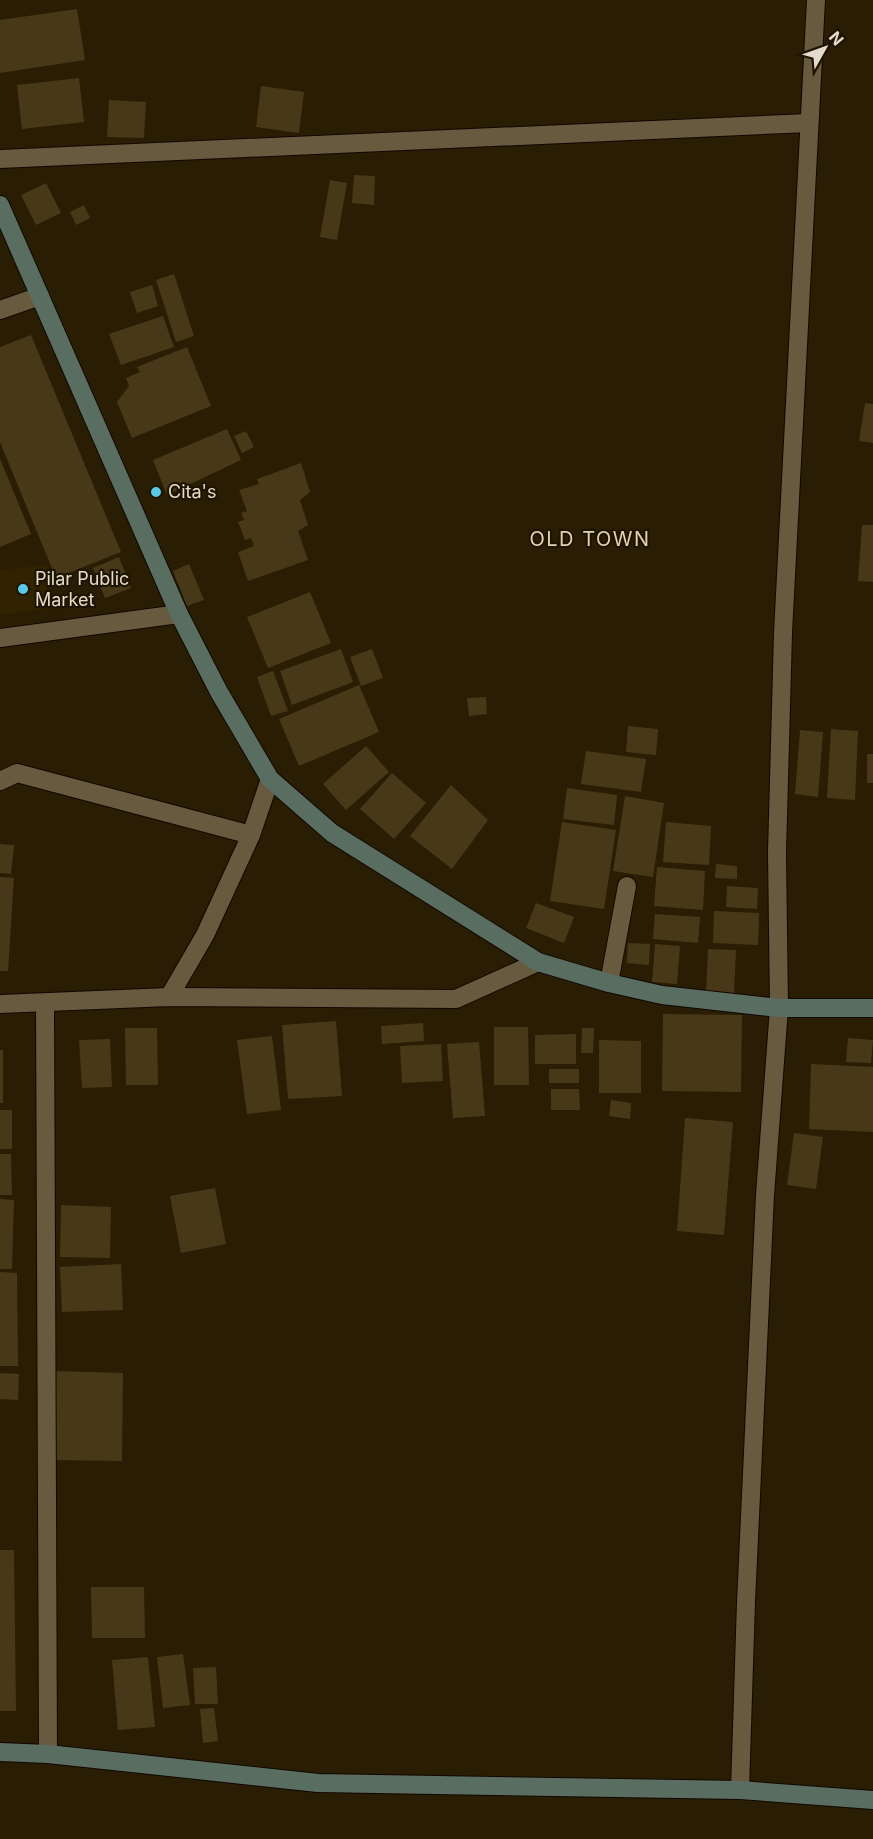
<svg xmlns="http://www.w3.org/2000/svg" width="873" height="1839" font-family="Inter,sans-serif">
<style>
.built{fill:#312300}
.building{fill:#473918}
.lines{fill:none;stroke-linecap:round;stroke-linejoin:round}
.lane-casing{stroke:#110700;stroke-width:20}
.street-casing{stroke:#110700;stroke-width:20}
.secondary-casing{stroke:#110700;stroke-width:20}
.lane{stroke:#675a3f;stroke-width:18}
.street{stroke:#675a3f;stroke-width:18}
.secondary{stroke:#5a6d61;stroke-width:18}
.poi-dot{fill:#5bc8e7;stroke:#1f1400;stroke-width:2}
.labels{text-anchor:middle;stroke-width:4.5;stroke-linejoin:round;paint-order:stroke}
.poi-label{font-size:18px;fill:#e3dccd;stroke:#1f1400;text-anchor:start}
.neighbourhood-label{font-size:20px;letter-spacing:1.5px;fill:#e1d2b3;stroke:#1f1400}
</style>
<rect width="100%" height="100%" fill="#291e03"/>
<!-- built -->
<path class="built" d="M47,565L46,609L0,615V570Z"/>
<!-- building -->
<g class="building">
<path d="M77,9L85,60L0,73V20Z"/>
<path d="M79,78L84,122L22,129L17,85Z"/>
<path d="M261,86L304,92L299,133L256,127Z"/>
<path d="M109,100L146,102L144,138L107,137Z"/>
<path d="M354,175L375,176L374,205L352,203Z"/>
<path d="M330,180L347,183L337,240L320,237Z"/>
<path d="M46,183L61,213L36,225L21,195Z"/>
<path d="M84,205L90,218L76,225L70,212Z"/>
<path d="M174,274L194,336L176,342L156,280Z"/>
<path d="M152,285L158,306L137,313L130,292Z"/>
<path d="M163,316L174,347L121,365L109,334Z"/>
<path d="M31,335L121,552L56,578L0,442V347Z"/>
<path d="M187,347L211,406L132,438L117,402L129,386L126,378L140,372L137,367Z"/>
<path d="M865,403L873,404V443L859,441Z"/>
<path d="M227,429L241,460L167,495L153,460Z"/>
<path d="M246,431L254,447L242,453L234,436Z"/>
<path d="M0,459L31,534L0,547Z"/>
<path d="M301,463L310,492L300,500L308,525L298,531L308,560L248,581L238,552L254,546L251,538L245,540L238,522L244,520L241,513L247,511L239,490L259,484L257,479Z"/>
<path d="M862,525H873V582L858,581Z"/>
<path d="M119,557L131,588L105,598L93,568Z"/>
<path d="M189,564L204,600L187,606L173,571Z"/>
<path d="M310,592L331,643L268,668L247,617Z"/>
<path d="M341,649L353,682L292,705L280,671Z"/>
<path d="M372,649L383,678L361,686L350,657Z"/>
<path d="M273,671L288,711L271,716L257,677Z"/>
<path d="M359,685L379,732L299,766L279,719Z"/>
<path d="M486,697L487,714L469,716L467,698Z"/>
<path d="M628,726L658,729L656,755L626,752Z"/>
<path d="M831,729L858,731L855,800L827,798Z"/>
<path d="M800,730L823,732L818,797L795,794Z"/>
<path d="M366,746L389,772L346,810L323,784Z"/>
<path d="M586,751L646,759L641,792L581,784Z"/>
<rect x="867" y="754" width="6" height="29"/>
<path d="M392,773L426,803L394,839L360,809Z"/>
<path d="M451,785L488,820L452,869L410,836Z"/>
<path d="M567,788L617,795L614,825L563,819Z"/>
<path d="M625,796L664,803L653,877L613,871Z"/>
<path d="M562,822L616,830L604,909L550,901Z"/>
<path d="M666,822L711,826L709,865L663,862Z"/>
<path d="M0,844L14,845L11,874L0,873Z"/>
<path d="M716,864L737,866V879L715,878Z"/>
<path d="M657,867L705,871L703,910L654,906Z"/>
<path d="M0,877L14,878L8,971H0Z"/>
<path d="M727,886L758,888L757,909L726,907Z"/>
<path d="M536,903L574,917L564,943L526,928Z"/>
<path d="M714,911L759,913L758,945L713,943Z"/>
<path d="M655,914L700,917L698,943L653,939Z"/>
<path d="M628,943L650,944L649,965L627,963Z"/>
<path d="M655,944L680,946L677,984L652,982Z"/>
<path d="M708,949L736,950L734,993L706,991Z"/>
<path d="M663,1014L742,1015L741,1092L662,1091Z"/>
<path d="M336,1021L342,1096L288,1099L282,1025Z"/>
<path d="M423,1023L424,1041L382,1044L381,1026Z"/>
<path d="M494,1027H528L529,1085H494Z"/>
<path d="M125,1028H157L158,1085H126Z"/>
<path d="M582,1028H594L593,1053H581Z"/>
<path d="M576,1034V1064H535V1035Z"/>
<path d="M272,1036L281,1110L247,1114L237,1040Z"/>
<path d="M848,1038L873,1040L871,1063L846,1062Z"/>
<path d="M110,1039L112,1087L82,1088L79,1040Z"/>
<path d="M599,1040L641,1041V1093H599Z"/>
<path d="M479,1042L485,1116L453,1118L447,1044Z"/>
<path d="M441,1044L443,1081L402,1083L400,1046Z"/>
<rect x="0" y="1050" width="3" height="53"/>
<path d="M811,1064L873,1067V1132L809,1129Z"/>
<rect x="549" y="1069" width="30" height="14"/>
<path d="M551,1089H579L580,1110H551Z"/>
<path d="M611,1100L631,1103L630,1119L609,1116Z"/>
<rect x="0" y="1110" width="12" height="39"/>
<path d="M685,1118L733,1122L724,1235L677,1231Z"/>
<path d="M794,1133L823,1137L816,1189L787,1185Z"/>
<path d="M0,1154H11L12,1195H0Z"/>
<path d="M215,1188L226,1244L181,1253L170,1196Z"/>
<path d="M0,1199L14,1200L12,1269H0Z"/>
<path d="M61,1205L111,1207L110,1258L60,1257Z"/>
<path d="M121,1264L123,1310L62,1312L60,1267Z"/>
<path d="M0,1272L17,1273L18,1366H0Z"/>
<path d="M53,1371L123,1373L122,1461L52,1460Z"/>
<path d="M0,1373L19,1374L18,1400L0,1399Z"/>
<path d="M0,1550H14L16,1711H0Z"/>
<path d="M91,1587H144L145,1638H92Z"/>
<path d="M183,1654L190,1705L163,1708L157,1657Z"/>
<path d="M148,1657L155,1727L118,1730L112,1660Z"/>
<path d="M216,1667L218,1704H195L193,1668Z"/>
<path d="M214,1708L218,1741L203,1743L200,1709Z"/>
</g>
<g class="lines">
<defs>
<g id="lane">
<path d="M0,781L17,773L251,835"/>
<path d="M609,983L627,886"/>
</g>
<g id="street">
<path d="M0,159L809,123"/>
<path d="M0,310L40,296"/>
<path d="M0,638L179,614"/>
<path d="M169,997L205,935L251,835L270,779"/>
<path d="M45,1003L48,1754"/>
<path d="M0,1004L169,997L456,999L538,962"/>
<path d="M740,1790L746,1602L765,1195L779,1008L777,853L783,633L816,0"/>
</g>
<g id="secondary">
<path d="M0,205L179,614L219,692L270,779L332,833L538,962L609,983L662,995L779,1008H873"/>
<path d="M0,1752L48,1754L318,1783L740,1790L873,1800"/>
</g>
</defs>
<!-- lane casing -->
<use href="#lane" class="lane-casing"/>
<!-- street casing -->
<use href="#street" class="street-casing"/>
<!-- secondary casing -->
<use href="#secondary" class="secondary-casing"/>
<!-- lane -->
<use href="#lane" class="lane"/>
<!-- street -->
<use href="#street" class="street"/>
<!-- secondary -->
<use href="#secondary" class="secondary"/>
</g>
<!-- markers -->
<g class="poi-dot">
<circle cx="156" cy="492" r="6"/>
<circle cx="23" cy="589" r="6"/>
</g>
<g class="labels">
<!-- poi labels -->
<g class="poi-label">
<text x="168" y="498">Cita's</text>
<text x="35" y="585">Pilar Public<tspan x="35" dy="21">Market</tspan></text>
</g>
<!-- neighbourhood labels -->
<g class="neighbourhood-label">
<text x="590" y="546">OLD TOWN</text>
</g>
</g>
<!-- north arrow -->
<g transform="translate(825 48) rotate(50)" stroke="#1f1400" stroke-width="4.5" paint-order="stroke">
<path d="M0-4.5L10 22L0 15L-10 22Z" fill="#e3dccd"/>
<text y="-9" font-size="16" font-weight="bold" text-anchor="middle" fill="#e3dccd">N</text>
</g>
</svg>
